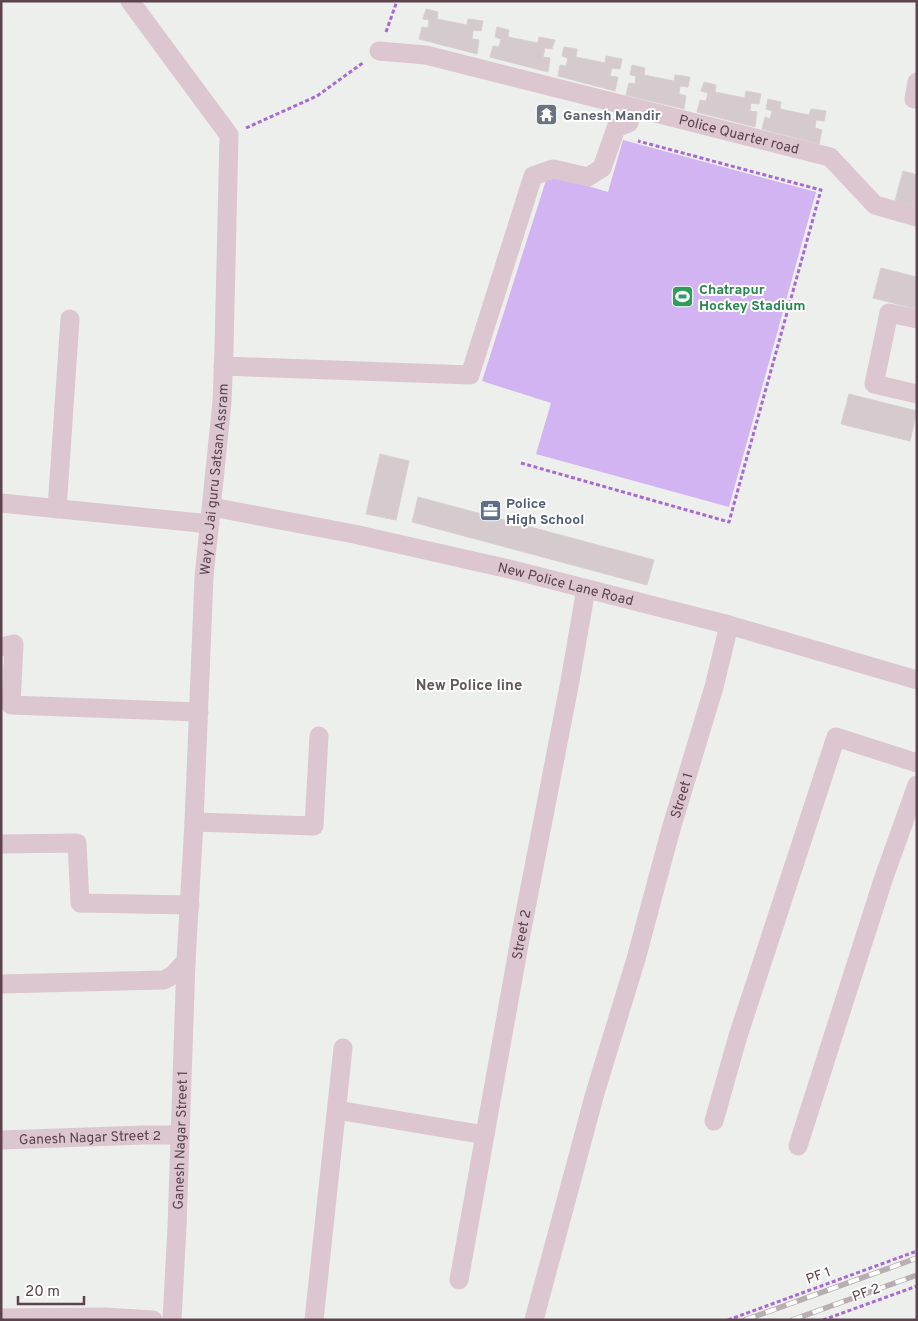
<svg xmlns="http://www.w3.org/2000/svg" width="918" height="1321" font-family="Overpass,sans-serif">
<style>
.green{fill:#d2b4f3}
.building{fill:#d5cacd;stroke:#d9cfd1}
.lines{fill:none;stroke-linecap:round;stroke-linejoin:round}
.path{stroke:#a969d5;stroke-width:3;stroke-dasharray:4 2.5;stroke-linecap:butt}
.street{stroke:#dcc6d0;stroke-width:19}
.rail-casing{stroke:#b8adb0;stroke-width:5.5}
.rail{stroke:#fff;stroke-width:4;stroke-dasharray:11;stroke-linecap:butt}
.labels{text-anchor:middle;stroke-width:4;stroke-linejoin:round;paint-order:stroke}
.worship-label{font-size:14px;font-weight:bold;fill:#5b616d;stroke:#fff;text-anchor:start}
.street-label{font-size:14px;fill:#5c434d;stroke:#fff}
.leisure-label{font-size:14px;font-weight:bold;fill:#27864d;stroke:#fff;text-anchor:start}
.service-label{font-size:14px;font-weight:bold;fill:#4e5e75;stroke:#fff;text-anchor:start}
.neighbourhood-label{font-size:15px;font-weight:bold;fill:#62585c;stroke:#fff}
</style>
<rect width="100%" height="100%" fill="#ecefec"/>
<!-- green -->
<path class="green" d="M623,140L816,192L729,507L536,454L551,403L482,381L548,174L608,192Z"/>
<!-- building -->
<g class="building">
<path d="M426,9L438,12L437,19L467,25L468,19L483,21L481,31L473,30L472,39L479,40L477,54L419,39L422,27L428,28L429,20L423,19Z"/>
<path d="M497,27L509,30L508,37L538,43L539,37L555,40L552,49L545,48L543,57L550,58L548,72L490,57L493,46L499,47L501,39L495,37Z"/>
<path d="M564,47L577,49L576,57L605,63L606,56L622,59L620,69L612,68L610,76L618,77L615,91L558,76L560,65L566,66L568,58L562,56Z"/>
<path d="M632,65L645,68L644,75L674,81L675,75L690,77L688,87L680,86L679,94L686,96L684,109L626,95L629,83L635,84L636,76L630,75Z"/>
<path d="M704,82L716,85L715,92L745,98L746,91L761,94L759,104L751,103L750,111L757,112L755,127L697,112L700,100L706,101L708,93L701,91Z"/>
<path d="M768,99L781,102L780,109L809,115L811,109L826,111L824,121L816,120L815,128L822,130L819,144L762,129L765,117L770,119L772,111L766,109Z"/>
<path d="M903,171L917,175V207L895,201Z"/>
<path d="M881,268L917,277V309L873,298Z"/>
<path d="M849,394L917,411L910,441L841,424Z"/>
<path d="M380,454L409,461L396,520L366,514Z"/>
<path d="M418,497L654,560L647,585L412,522Z"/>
</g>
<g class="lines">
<!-- path -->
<g class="path">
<path d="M386,32L397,1"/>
<path d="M246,128L317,96L364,62"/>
<path d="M521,463L729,522L821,190L638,141"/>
<path d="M728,1320L917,1251"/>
<path d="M823,1320L917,1286"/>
</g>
<!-- street -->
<g class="street">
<path id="s1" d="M379,51L426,55L830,157L875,205L917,217"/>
<path d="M914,99L917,82"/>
<path d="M917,319L889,313L874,384L917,394"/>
<path d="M223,366L470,375L533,176L553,169L588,177L602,168L616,128L629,123"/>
<path d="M1,503L210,524"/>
<path id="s2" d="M212,507L354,534L509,569L729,625L917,680"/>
<path d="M57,509L70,319"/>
<path d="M1,647L14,644L11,705L199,712"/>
<path d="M194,822L314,826L319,736"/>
<path d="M1,844L77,843L80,903L190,905"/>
<path id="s3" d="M1,984L164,980L173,975L186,961L194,822L204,577L222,402L224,349L229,135L130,1"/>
<path d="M337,1110L485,1135"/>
<path d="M714,1121L738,1036L836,737L917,763"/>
<path id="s4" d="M1,1140L144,1135H179"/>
<path d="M798,1146L883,880L917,785"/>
<path id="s5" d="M459,1280L520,939L570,681L586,589"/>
<path d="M1,1318L104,1317L153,1320"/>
<path id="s6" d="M172,1320L177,1227L186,961"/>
<path d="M314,1320L343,1048"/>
<path id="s7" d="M534,1320L595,1093L636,959L671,829L714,687L729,625"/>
</g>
<defs>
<g id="rail">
<path d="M745,1320L917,1258"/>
<path d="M792,1320L917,1275"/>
</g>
</defs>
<!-- rail casing -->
<use href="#rail" class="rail-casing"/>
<!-- rail -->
<use href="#rail" class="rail"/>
</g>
<!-- icons -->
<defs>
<symbol id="temple-square" viewBox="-11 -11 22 22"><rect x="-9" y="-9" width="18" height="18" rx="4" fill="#6b7280" stroke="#fff"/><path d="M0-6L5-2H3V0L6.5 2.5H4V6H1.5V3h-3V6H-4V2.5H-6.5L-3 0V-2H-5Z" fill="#fff"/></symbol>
<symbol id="stadium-square" viewBox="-11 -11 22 22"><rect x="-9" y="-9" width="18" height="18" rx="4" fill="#2e9e5b" stroke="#fff"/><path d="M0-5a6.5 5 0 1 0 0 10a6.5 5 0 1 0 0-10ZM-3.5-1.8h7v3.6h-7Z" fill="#fff"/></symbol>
<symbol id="office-square" viewBox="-11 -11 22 22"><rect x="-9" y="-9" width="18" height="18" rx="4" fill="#5c6f8a" stroke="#fff"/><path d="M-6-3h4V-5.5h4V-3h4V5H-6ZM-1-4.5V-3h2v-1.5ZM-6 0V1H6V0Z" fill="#fff"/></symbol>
</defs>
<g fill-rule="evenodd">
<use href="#temple-square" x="534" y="102" width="25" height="25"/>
<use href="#stadium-square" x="670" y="284" width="25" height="25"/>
<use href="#office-square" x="478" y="498" width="25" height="25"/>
</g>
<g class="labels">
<!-- worship labels -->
<g class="worship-label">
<text x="563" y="120">Ganesh Mandir</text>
</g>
<!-- street labels -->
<g class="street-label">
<text dy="5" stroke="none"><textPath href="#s1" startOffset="370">Police Quarter road</textPath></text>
<text dy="5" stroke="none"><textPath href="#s3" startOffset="675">Way to Jai guru Satsan Assram</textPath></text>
<text dy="5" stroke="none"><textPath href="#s2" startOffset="362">New Police Lane Road</textPath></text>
<text dy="5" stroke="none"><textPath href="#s7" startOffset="545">Street 1</textPath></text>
<text dy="5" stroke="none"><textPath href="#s5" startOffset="351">Street 2</textPath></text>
<text dy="5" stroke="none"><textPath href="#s4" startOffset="89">Ganesh Nagar Street 2</textPath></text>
<text dy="5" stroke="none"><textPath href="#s6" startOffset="180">Ganesh Nagar Street 1</textPath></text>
<text transform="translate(818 1275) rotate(-20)" y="5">PF 1</text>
<text transform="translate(866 1292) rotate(-20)" y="5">PF 2</text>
</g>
<!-- leisure labels -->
<g class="leisure-label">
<text x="699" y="294">Chatrapur<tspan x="699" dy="16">Hockey Stadium</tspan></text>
</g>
<!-- service labels -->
<g class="service-label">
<text x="506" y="508">Police<tspan x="506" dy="16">High School</tspan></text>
</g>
<!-- neighbourhood labels -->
<g class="neighbourhood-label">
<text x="469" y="690">New Police line</text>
</g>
</g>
<!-- border -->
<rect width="918" height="1321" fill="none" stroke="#5c434d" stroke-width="5"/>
<!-- scale -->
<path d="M18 1296v8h66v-8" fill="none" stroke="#5c434d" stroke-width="2.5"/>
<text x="25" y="1296" font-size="15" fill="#5c434d" stroke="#ffffff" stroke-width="4" paint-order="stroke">20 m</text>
</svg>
